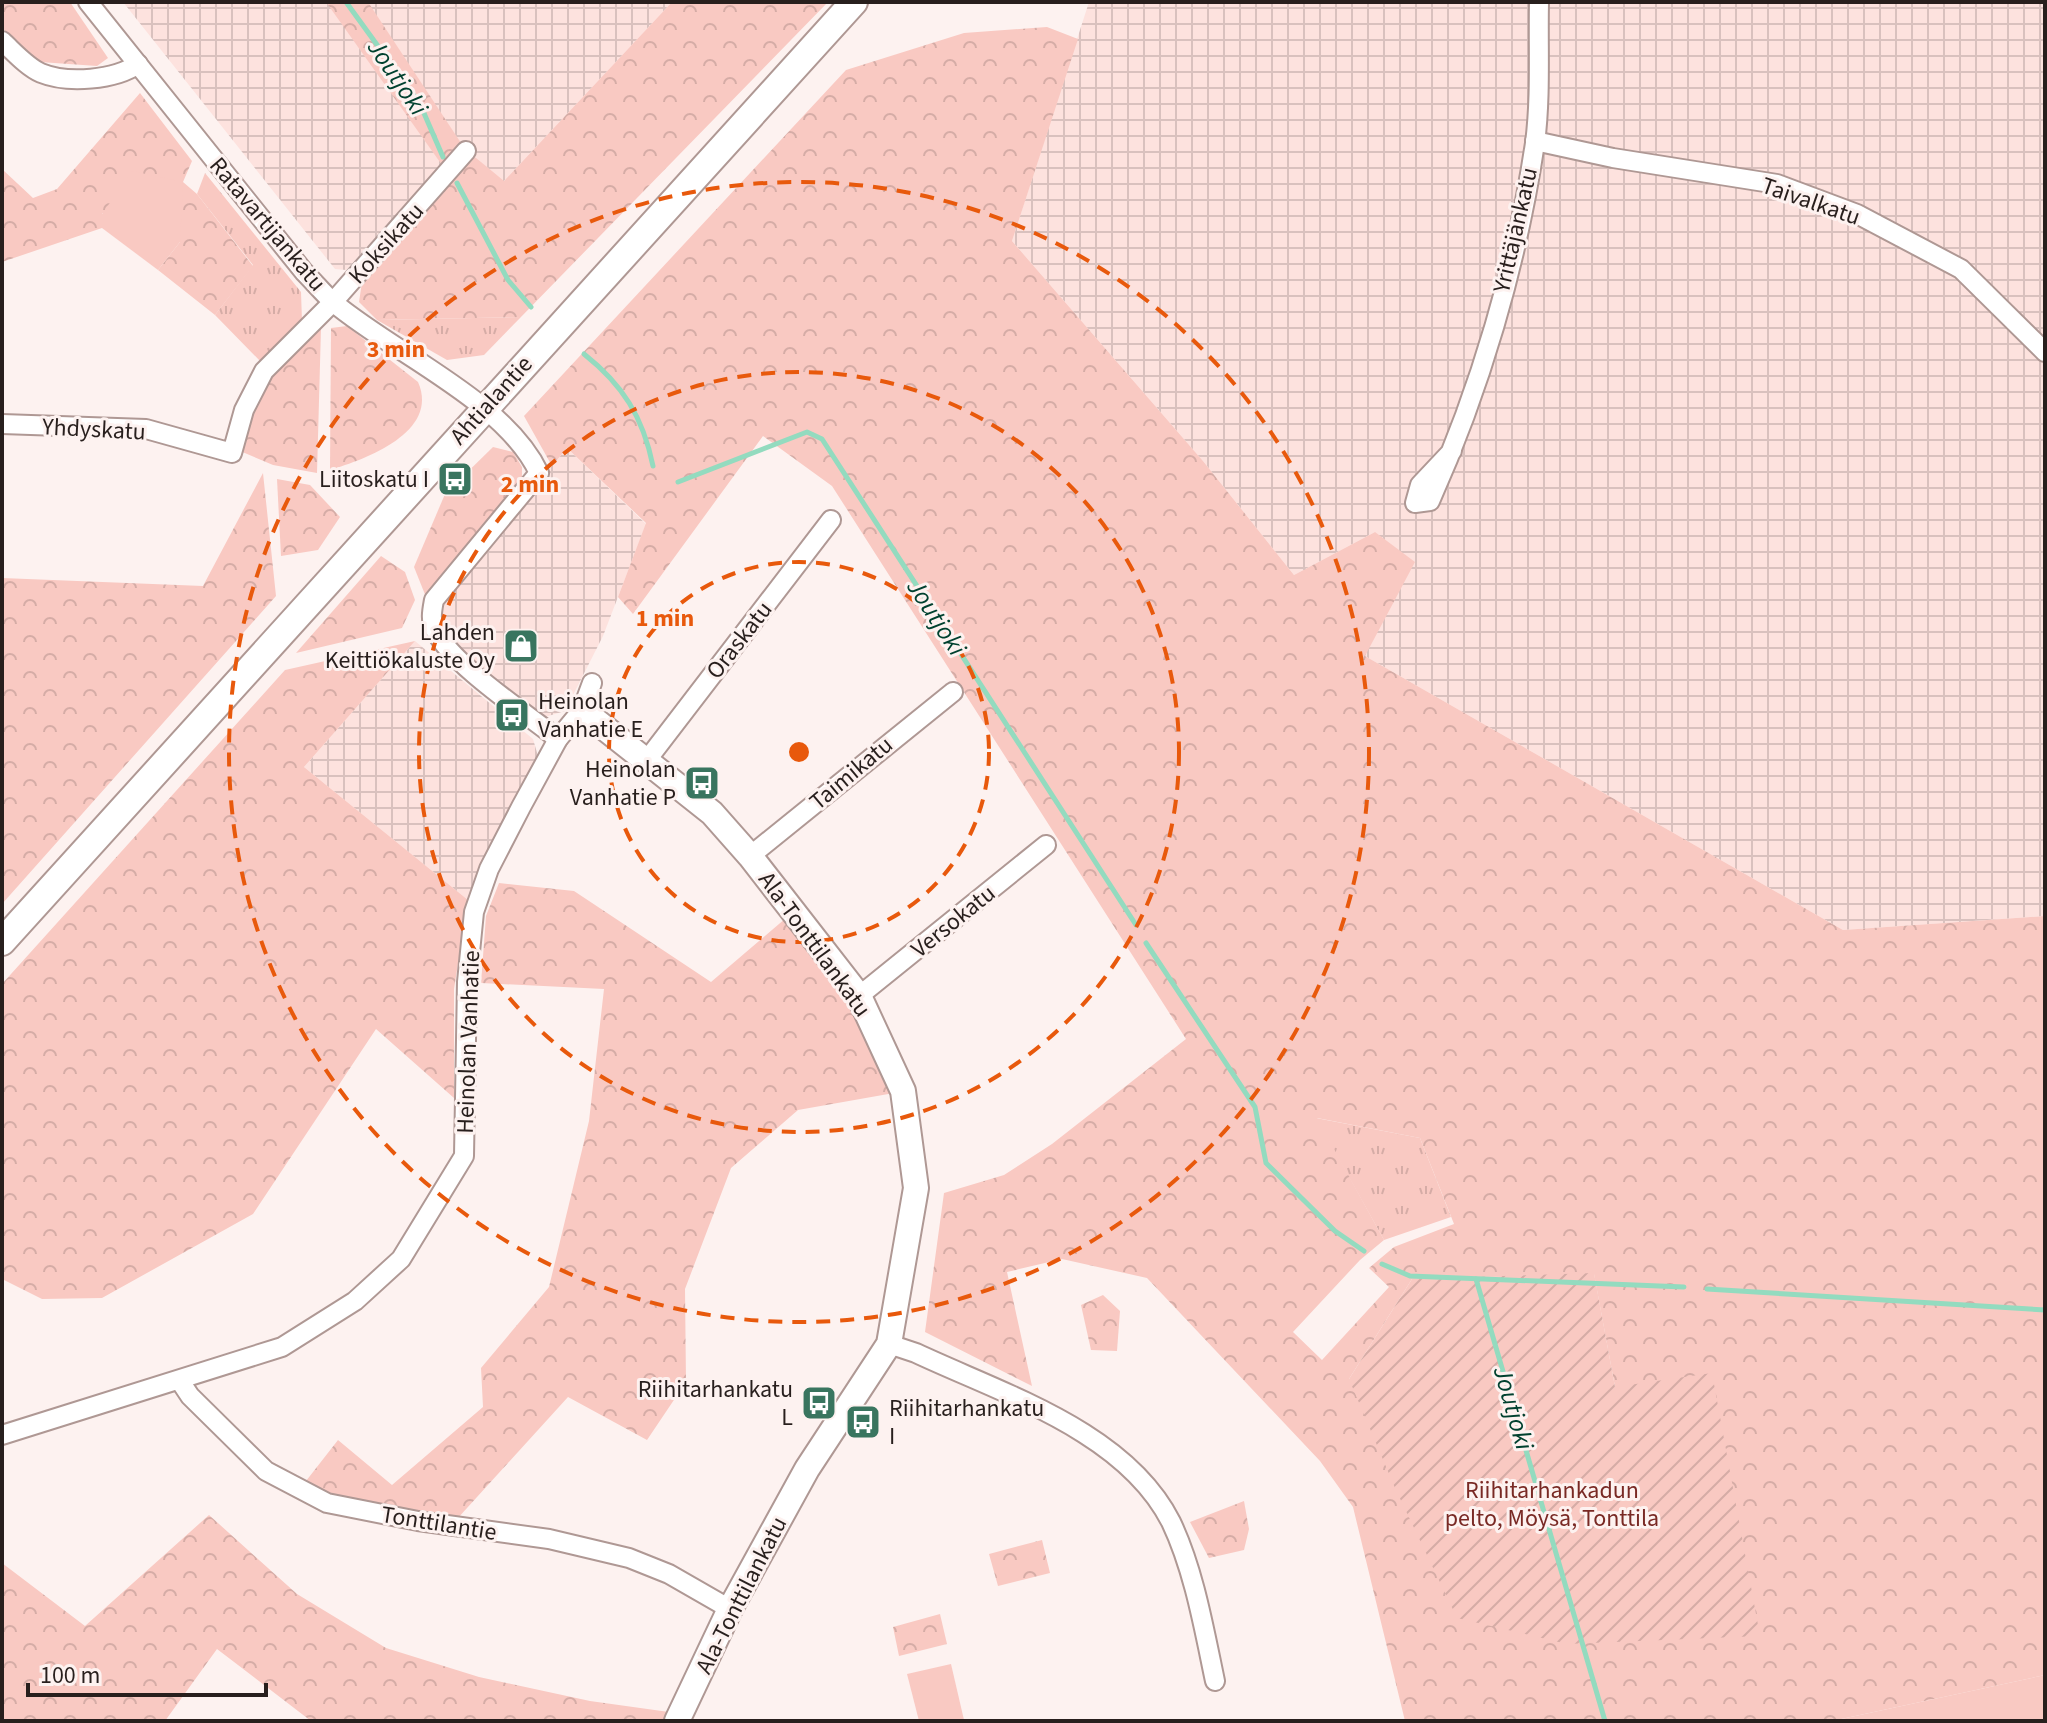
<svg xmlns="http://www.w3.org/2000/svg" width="2047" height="1723" font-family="'Source Sans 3',sans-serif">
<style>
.industrial{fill:url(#industrial-grid)}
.grass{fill:url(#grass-tufts)}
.forest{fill:url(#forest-crowns);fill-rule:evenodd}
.garden{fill:url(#garden-furrows)}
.pitch{fill:#f9c9c2}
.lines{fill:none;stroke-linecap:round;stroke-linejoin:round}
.stream{stroke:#93dbbf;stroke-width:5}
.minor-casing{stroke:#af9894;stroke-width:22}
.tertiary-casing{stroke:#af9894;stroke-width:28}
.secondary-casing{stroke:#af9894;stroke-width:30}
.minor{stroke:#fff;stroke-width:18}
.tertiary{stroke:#fff;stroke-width:24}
.secondary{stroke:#fff;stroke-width:26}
.ring{fill:none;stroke:#e8590c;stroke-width:4;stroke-dasharray:14 10}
.labels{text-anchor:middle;stroke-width:6;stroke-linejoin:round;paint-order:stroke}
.street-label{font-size:24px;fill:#281f1d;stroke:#fdf2f0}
.poi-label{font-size:24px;fill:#281f1d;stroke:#fdf2f0;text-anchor:end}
.park-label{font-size:24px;fill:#792924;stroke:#fdf2f0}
.water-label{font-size:26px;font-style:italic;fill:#00412f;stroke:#fdf2f0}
.centre{fill:#e8590c;stroke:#fdf2f0;stroke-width:4}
.ring-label{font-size:24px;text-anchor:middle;font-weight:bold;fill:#e8590c;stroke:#fdf2f0;stroke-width:6;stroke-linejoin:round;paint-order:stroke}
</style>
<defs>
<pattern id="industrial-grid" width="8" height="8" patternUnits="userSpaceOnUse" patternTransform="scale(2)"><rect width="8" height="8" fill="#fde2de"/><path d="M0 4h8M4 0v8" fill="none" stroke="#d9c1be"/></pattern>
<pattern id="grass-tufts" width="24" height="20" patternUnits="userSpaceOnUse" patternTransform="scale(2)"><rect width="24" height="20" fill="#f9c9c2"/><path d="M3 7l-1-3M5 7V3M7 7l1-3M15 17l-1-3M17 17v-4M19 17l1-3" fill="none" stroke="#d5aca6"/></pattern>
<pattern id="forest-crowns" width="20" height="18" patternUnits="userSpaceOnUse" patternTransform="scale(2)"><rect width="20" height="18" fill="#f9c9c2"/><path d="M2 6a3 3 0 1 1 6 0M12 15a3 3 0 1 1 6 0" fill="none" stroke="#d5aca6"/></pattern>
<pattern id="garden-furrows" width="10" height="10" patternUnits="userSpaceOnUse" patternTransform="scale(2)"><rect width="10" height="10" fill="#f9c9c2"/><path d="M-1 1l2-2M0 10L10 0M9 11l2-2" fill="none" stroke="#d5aca6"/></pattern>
</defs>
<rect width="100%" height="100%" fill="#fdf2f0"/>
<!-- industrial -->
<g class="industrial">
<path d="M123,2H672L503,182L461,144L346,270L335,269Z"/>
<path d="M1089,2H2045V916L1843,930L1365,656L1375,532L1294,575L1203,461L1012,241Z"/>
<path d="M567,448L646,524L603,636L565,711L545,717L464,653L438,613L440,600Z"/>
<path d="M415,641L533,739L538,756L481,867L468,900L304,767Z"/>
</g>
<!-- grass -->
<g class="grass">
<path d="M205,173L301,292L302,321L260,361L215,315L253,265L197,194Z"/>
<path d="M521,317L484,355L447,360L377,320Z"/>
<path d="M1316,1118L1420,1138L1451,1217L1384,1240Z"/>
</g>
<!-- forest -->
<g class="forest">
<path d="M2,2H70L108,58L97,66L40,62L2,28Z"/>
<path d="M326,2H368L461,143L442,165Z"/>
<path d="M672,2H828L521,317L377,320L359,302L362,282L475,157L504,181Z"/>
<path d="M1047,27L1078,39L1012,241L1203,461L1294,575L1375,532L1415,562L1365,656L1843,930L2045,916V1675L1832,1721H1405L1353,1507L1320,1461L1147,1278L1062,1259L1007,1272L1032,1386L925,1332L944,1193L1004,1175L1052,1144L1186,1039L832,486L763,436L633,614L618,597L646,523L567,448L552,466L524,416L846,70L964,33ZM1317,1118L1420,1138L1454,1224L1394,1247L1369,1268L1389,1287L1322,1360L1293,1332L1360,1260L1384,1240ZM1594,1274L1615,1387L1349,1379L1412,1279Z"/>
<path d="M140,93L192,161L183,182L197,194L253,266L215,315L158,270L180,242L102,213V228L2,262V169L33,198L57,189Z"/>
<path d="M347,326L418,382C440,432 366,459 330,470L331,328Z"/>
<path d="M321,328L317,473L273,465L240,451C249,414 279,336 321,328Z"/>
<path d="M493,447L513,452L522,467V485L426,597L414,567L445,494Z"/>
<path d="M263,473L276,596L2,904V578L203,586Z"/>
<path d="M277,479L310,485L340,517L318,550L281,556Z"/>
<path d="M381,556L405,572L415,600L402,628L296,653Z"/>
<path d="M415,641L304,767L468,900L454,989V1098L376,1029L253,1214L102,1298L42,1299L2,1279V984L285,670Z"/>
<path d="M499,883L574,891L711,982L786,918L868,1033L894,1093L798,1110L731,1168L685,1289L686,1382L647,1440L568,1397L457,1519C406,1511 351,1508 306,1481L338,1440L392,1485L483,1407L481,1368L549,1287L589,1121L604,989L481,983L486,916Z"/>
<path d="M1103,1295L1120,1311L1117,1351L1091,1350L1081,1305Z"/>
<path d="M1244,1501L1249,1529L1244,1550L1209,1558L1190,1522Z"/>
<path d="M209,1515L297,1594L386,1648L479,1677L590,1701L669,1712L665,1721H311L217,1649L165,1721H2V1563L85,1626Z"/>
<path d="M1042,1540L1050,1573L998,1586L989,1554Z"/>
<path d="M940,1614L947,1644L899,1656L893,1627Z"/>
</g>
<!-- garden -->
<path class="garden" d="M1594,1273L1615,1387L1712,1373L1760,1636L1567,1644L1457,1618L1395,1488L1349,1379L1412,1279Z"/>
<!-- pitch -->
<g class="pitch">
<path d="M132,171L183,182L180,242L158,270L102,228V214Z"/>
<path d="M951,1664L964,1720L919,1721L907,1674Z"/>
<path d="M2045,1675V1721H1832Z"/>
</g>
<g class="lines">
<!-- stream -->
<g class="stream">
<path d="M346,2L420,104L443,157"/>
<path d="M457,183L508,280L531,307"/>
<path d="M584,354C623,385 643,417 653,466"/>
<path d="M678,482L807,432L822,439L1136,925"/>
<path d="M1146,943L1255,1107L1266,1163L1335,1231L1364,1251"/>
<path d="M1382,1264L1410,1276L1684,1287"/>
<path d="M1476,1279L1605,1721"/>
<path d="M1707,1289L2045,1310"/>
</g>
<defs>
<g id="minor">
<path d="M88,2L304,272C314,282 323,293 334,303C395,354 505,401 539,473L434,600C432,611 430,620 435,630C452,665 527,714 558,739"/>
<path d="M2,41C13,51 27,67 41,73C68,84 115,80 138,64"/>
<path d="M1535,141L1613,158L1777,184L1857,214L1961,269L2045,352"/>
<path d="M2,424L146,429L232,453L244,410L264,371L333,302L466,151"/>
<path d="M1452,451L1420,485L1415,503L1430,501C1480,390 1517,264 1535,143C1541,97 1538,48 1539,2"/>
<path d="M647,760L831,520"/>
<path d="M750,856L953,692"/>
<path d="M859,996L1046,845"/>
<path d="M889,1344L916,1353C1003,1394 1125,1431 1171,1522C1194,1570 1204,1629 1215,1681"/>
<path d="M180,1381L190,1396L266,1471L327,1503L418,1521L549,1539L629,1558L669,1574L730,1609"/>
<path d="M2,1435L282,1347L355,1301L401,1259L464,1156L467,982L474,912L489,869L521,807L558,739L582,710L592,683"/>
</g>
<path id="tertiary" d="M582,710L712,813L750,856L859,996L903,1091L916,1188L889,1344L807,1469L730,1609L677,1721"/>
<path id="secondary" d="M2,942L854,2"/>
</defs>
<!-- minor casing -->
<use href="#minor" class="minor-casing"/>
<!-- tertiary casing -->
<use href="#tertiary" class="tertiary-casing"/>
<!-- secondary casing -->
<use href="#secondary" class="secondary-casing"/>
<!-- minor -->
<use href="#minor" class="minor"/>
<!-- tertiary -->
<use href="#tertiary" class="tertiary"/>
<!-- secondary -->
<use href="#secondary" class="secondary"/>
</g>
<!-- distance rings -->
<g class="ring">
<circle cx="799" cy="752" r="190"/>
<circle cx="799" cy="752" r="380"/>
<circle cx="799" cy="752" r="570"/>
</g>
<!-- icons -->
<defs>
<symbol id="bus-square" viewBox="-11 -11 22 22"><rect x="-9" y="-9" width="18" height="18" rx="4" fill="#39755f" stroke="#fdf2f0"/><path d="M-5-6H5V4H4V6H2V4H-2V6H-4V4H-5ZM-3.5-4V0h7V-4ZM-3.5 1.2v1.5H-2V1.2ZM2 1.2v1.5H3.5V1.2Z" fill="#fff"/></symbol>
<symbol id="shop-square" viewBox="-11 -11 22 22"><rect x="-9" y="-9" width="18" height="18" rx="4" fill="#39755f" stroke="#fdf2f0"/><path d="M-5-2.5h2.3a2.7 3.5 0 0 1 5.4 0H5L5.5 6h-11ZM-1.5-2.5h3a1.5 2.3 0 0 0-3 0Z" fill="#fff"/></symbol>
</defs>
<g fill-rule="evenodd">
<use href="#bus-square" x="435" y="459" width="40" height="40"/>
<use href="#shop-square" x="501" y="626" width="40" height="40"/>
<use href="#bus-square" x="492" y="695" width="40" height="40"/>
<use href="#bus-square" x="682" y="763" width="40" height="40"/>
<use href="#bus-square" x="799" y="1383" width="40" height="40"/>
<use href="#bus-square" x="843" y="1402" width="40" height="40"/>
</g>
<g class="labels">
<!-- street labels -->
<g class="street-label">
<text transform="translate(1811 201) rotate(19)" y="8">Taivalkatu</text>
<text transform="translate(268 224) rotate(50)" y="8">Ratavartijankatu</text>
<text transform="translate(1515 230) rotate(-77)" y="8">Yrittäjänkatu</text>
<text transform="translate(386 243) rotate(-48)" y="8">Koksikatu</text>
<text transform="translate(491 400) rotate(-48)" y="8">Ahtialantie</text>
<text transform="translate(94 429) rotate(3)" y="8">Yhdyskatu</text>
<text transform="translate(739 640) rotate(-52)" y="8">Oraskatu</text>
<text transform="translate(851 773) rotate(-40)" y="8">Taimikatu</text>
<text transform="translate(953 921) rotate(-39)" y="8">Versokatu</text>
<text transform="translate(815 944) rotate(54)" y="8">Ala-Tonttilankatu</text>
<text transform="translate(468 1042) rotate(-88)" y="8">Heinolan Vanhatie</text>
<text transform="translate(439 1523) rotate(9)" y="8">Tonttilantie</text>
<text transform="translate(741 1595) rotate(-63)" y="8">Ala-Tonttilankatu</text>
</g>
<!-- poi labels -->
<g class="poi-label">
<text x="429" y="487">Liitoskatu I</text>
<text x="495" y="640">Lahden<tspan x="495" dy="28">Keittiökaluste Oy</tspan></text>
<text x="538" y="709" text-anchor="start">Heinolan<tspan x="538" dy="28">Vanhatie E</tspan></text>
<text x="676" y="777">Heinolan<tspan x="676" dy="28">Vanhatie P</tspan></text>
<text x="793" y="1397">Riihitarhankatu<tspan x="793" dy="28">L</tspan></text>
<text x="889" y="1416" text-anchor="start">Riihitarhankatu<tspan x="889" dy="28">I</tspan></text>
</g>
<!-- park labels -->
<g class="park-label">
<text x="1552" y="1498">Riihitarhankadun<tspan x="1552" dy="28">pelto, Möysä, Tonttila</tspan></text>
</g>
<!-- water labels -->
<g class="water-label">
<text transform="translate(398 77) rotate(56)" y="9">Joutjoki</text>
<text transform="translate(937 617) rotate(57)" y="9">Joutjoki</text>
<text transform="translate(1514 1408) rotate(74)" y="9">Joutjoki</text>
</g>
</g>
<circle cx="799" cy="752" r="12" class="centre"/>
<g class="ring-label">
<text x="396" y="357">3 min</text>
<text x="530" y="492">2 min</text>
<text x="665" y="626">1 min</text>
</g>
<!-- border -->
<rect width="2047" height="1723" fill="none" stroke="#281f1d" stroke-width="8"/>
<!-- scale -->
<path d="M28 1683v12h238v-12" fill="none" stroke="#281f1d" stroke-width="4"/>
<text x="40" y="1683" font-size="24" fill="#281f1d" stroke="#fdf2f0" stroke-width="6" paint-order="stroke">100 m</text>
</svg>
